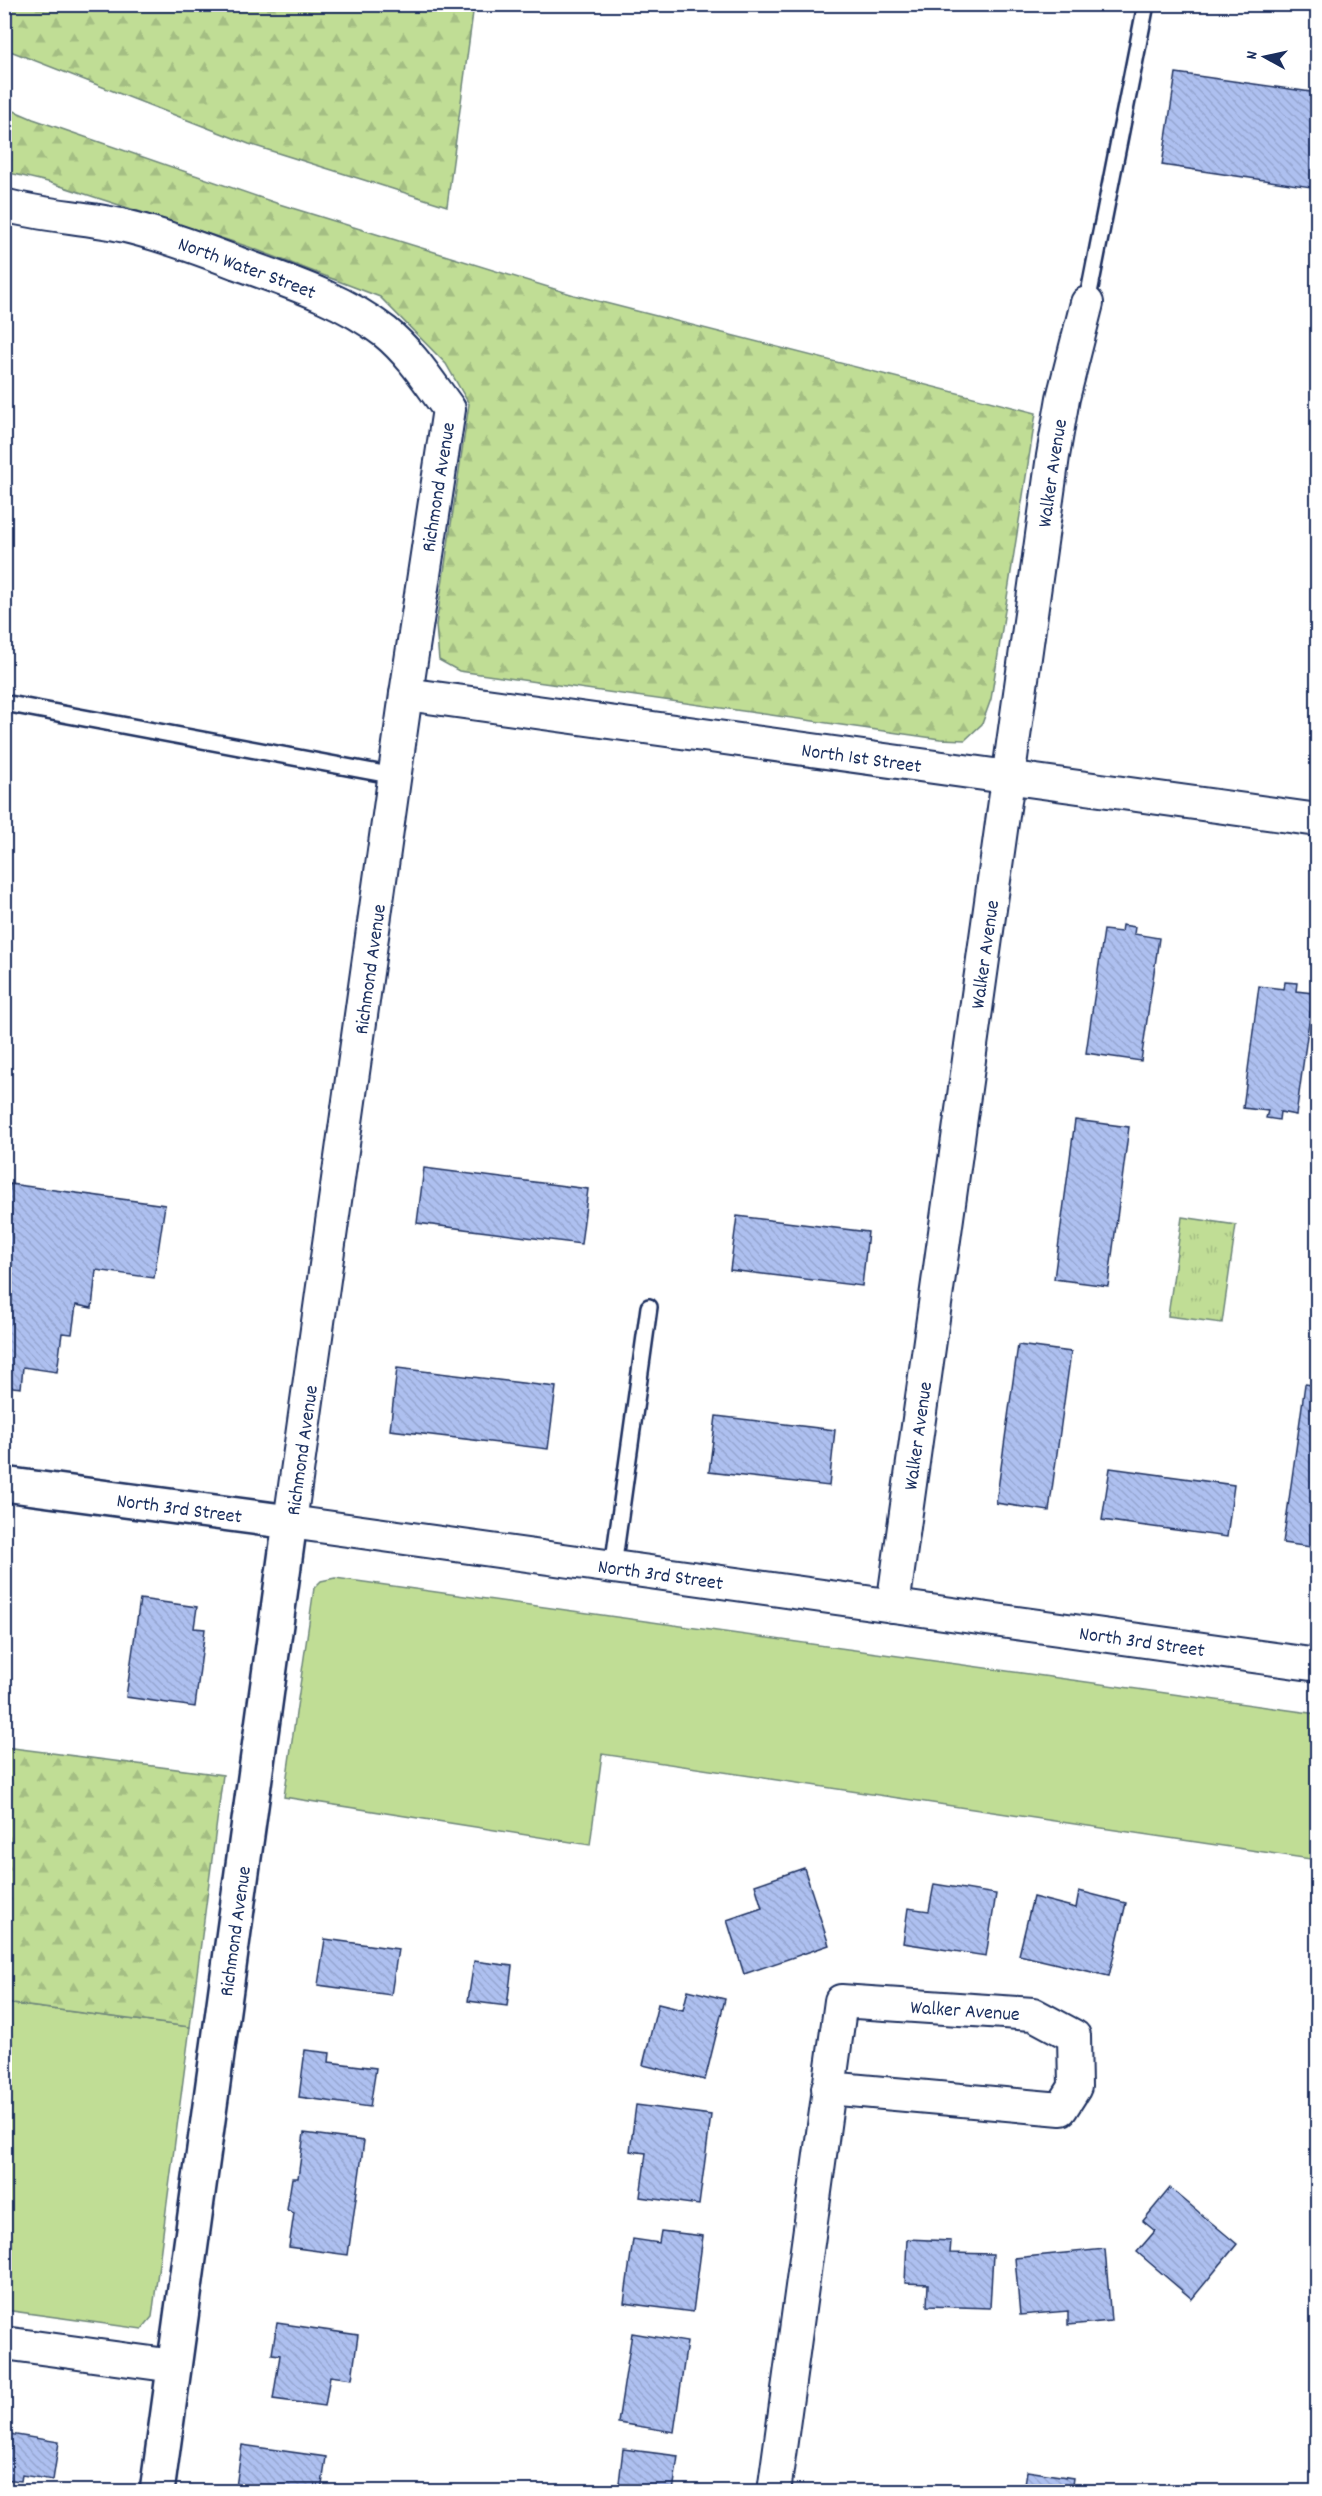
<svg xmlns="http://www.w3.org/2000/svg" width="1322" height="2496" font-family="Dekko,sans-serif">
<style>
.grass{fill:#c0dd95;stroke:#6e867a;stroke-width:1.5}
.forest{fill:url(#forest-firs);stroke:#6e867a;stroke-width:1.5}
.park{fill:url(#park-tufts);stroke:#6e867a;stroke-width:1.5}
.building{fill:url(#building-back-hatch);stroke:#1b2f5e;stroke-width:1.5}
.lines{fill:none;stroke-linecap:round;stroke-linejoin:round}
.service-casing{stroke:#1b2f5e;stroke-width:20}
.minor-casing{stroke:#1b2f5e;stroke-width:36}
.tertiary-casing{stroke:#1b2f5e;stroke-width:38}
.service{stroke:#fff;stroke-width:15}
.minor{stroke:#fff;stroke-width:32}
.tertiary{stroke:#fff;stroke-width:33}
.labels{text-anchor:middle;stroke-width:4.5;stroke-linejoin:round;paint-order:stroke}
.street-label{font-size:20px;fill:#1b2f5e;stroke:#fff}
</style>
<defs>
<pattern id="forest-firs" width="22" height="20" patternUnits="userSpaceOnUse" patternTransform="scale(1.5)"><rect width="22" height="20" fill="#c0dd95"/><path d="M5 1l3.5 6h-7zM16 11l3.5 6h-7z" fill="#a4be83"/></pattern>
<pattern id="park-tufts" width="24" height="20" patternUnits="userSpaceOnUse" patternTransform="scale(1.5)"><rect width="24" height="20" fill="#c0dd95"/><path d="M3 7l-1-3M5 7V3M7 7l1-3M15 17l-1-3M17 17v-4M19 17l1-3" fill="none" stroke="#a4be83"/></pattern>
<pattern id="building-back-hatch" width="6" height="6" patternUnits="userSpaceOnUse" patternTransform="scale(1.5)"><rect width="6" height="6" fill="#aec0f0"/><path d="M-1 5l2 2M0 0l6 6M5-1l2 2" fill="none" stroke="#95a5d0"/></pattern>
</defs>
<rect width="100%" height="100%" fill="#fff"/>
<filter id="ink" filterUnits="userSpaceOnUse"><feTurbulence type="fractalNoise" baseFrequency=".0167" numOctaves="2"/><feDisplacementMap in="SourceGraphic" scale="12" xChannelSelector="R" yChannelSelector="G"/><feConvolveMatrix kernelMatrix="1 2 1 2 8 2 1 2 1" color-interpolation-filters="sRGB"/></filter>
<g filter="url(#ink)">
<!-- grass -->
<g class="grass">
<path d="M335,1578L1317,1714V1860L602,1754L590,1845L284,1797L314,1588L321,1581Z"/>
<path d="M5,2003L190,2027L152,2317L142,2329L5,2310Z"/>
</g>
<!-- forest -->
<g class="forest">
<path d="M4,5H474L447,206L249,144L5,49Z"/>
<path d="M5,107L33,119L279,204L574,295L1036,413L991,699L982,724L965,740L940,739L459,671L439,660L436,625L469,404L446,364L380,297L249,247L48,182L5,172Z"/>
<path d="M5,1747L223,1775L190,2027L5,2003Z"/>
</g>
<!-- park -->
<path class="park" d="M1182,1217L1236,1225L1222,1323L1168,1316Z"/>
<!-- building -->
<g class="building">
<path d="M1176,73L1318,93V188L1162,165Z"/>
<path d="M1122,925L1135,927L1134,934L1159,938L1141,1061L1086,1053L1104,930L1121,932Z"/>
<path d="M1285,982L1297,983L1296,991L1313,993L1296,1115L1280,1112L1279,1120L1266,1118L1268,1111L1243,1108L1259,986L1284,989Z"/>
<path d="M1075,1120L1129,1127L1108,1286L1054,1279Z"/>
<path d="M424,1168L588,1189L581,1244L417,1223Z"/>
<path d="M10,1184L165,1205L154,1278L96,1270L92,1308L76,1305L72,1334L62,1333L57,1372L23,1367L21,1388L4,1386V1220Z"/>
<path d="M737,1216L868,1232L862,1286L730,1270Z"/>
<path d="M1018,1345L1071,1352L1049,1511L996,1503Z"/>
<path d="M397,1368L556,1387L548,1449L390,1430Z"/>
<path d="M1305,1384L1318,1386V1548L1283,1543Z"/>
<path d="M716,1416L835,1430L829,1486L709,1472Z"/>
<path d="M1110,1468L1234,1485L1227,1537L1102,1520Z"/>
<path d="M140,1599L197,1607L194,1628L205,1629L195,1707L126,1697Z"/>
<path d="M804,1868L829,1945L744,1974L727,1920L762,1908L755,1885Z"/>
<path d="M934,1884L996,1894L986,1956L903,1943L908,1908L929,1911Z"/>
<path d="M1079,1891L1126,1903L1109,1976L1019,1955L1033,1897L1076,1908Z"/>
<path d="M325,1939L398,1949L391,1995L318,1985Z"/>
<path d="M474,1961L512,1966L507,2006L468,2001Z"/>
<path d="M688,1990L725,1999L705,2080L643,2065L658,2004L683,2010Z"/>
<path d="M305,2050L330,2053L329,2062L376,2068L370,2107L299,2097Z"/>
<path d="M636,2105L711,2115L699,2205L640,2197L646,2153L630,2151Z"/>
<path d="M304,2133L364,2141L348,2255L289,2247L294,2213L287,2210L292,2178H298Z"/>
<path d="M1170,2188L1237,2244L1192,2299L1137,2252L1155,2231L1143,2221Z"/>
<path d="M661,2231L703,2236L693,2312L624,2303L633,2239L659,2243Z"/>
<path d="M907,2239L951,2241L950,2253L993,2254L990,2308L927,2306L928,2284L905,2283Z"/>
<path d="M1105,2249L1111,2321L1068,2325V2311L1020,2315L1015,2258Z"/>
<path d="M277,2323L358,2335L352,2379L330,2376L325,2406L273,2399L280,2355L272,2354Z"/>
<path d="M632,2333L687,2342L674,2432L618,2423Z"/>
<path d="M4,2433L59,2442L53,2480L22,2475L21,2481L4,2479Z"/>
<path d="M242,2445L326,2457L321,2492H270L236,2487Z"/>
<path d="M623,2449L678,2456L673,2492H618Z"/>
<path d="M1027,2471L1073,2478L1071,2492H979L980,2485L1024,2491Z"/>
</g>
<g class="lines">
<defs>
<g id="service">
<path d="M1087,303L1146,4"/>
<path d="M4,703L395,776"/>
<path d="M613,1567L649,1307"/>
</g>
<g id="minor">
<path id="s1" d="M4,205C44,216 85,217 125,226C163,235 201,249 237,263C287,281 343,299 385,332C411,353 429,382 449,409L406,694L290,1522L1318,1665"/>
<path id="s2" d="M406,694L1318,820"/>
<path id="s3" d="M893,1606L1053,456L1063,398L1087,303"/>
<path d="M4,2343L174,2366"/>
<path id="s4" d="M774,2492L841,2001L1033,2014L1074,2036L1075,2087L1061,2109L828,2088"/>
</g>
<g id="tertiary">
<path id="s5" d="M4,1484L290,1522L157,2492"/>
</g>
</defs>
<!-- service casing -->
<use href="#service" class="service-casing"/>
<!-- minor casing -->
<use href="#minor" class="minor-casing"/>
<!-- tertiary casing -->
<use href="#tertiary" class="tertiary-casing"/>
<!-- service -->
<use href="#service" class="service"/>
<!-- minor -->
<use href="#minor" class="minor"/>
<!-- tertiary -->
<use href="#tertiary" class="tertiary"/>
</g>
</g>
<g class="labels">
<!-- street labels -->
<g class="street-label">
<text dy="7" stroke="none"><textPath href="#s1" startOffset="252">North Water Street</textPath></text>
<text dy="7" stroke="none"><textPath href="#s3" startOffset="1144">Walker Avenue</textPath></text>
<text transform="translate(437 487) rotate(-81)" y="7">Richmond Avenue</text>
<text dy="7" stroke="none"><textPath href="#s2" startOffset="460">North 1st Street</textPath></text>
<text dy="7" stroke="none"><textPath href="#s3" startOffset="658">Walker Avenue</textPath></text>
<text transform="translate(369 969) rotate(-82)" y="7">Richmond Avenue</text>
<text dy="7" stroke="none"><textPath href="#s3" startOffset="172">Walker Avenue</textPath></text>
<text transform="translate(301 1450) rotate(-82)" y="7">Richmond Avenue</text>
<text dy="7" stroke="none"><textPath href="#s5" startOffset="177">North 3rd Street</textPath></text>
<text dy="7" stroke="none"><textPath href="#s1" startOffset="2004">North 3rd Street</textPath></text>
<text dy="7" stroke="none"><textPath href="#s1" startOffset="2490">North 3rd Street</textPath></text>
<text transform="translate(234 1931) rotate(-82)" y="7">Richmond Avenue</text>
<text dy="7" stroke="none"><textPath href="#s4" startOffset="620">Walker Avenue</textPath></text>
</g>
</g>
<!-- margin -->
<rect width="1322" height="2496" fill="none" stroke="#fff" stroke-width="24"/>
<rect x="12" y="12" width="1298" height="2472" fill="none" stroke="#1b2f5e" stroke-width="2" filter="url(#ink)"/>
<!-- north arrow -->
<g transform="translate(1265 57) rotate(278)" stroke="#ffffff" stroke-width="4.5" paint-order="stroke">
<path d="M0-4.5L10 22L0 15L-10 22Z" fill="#1b2f5e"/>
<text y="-9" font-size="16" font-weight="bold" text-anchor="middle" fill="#1b2f5e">N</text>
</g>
</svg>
